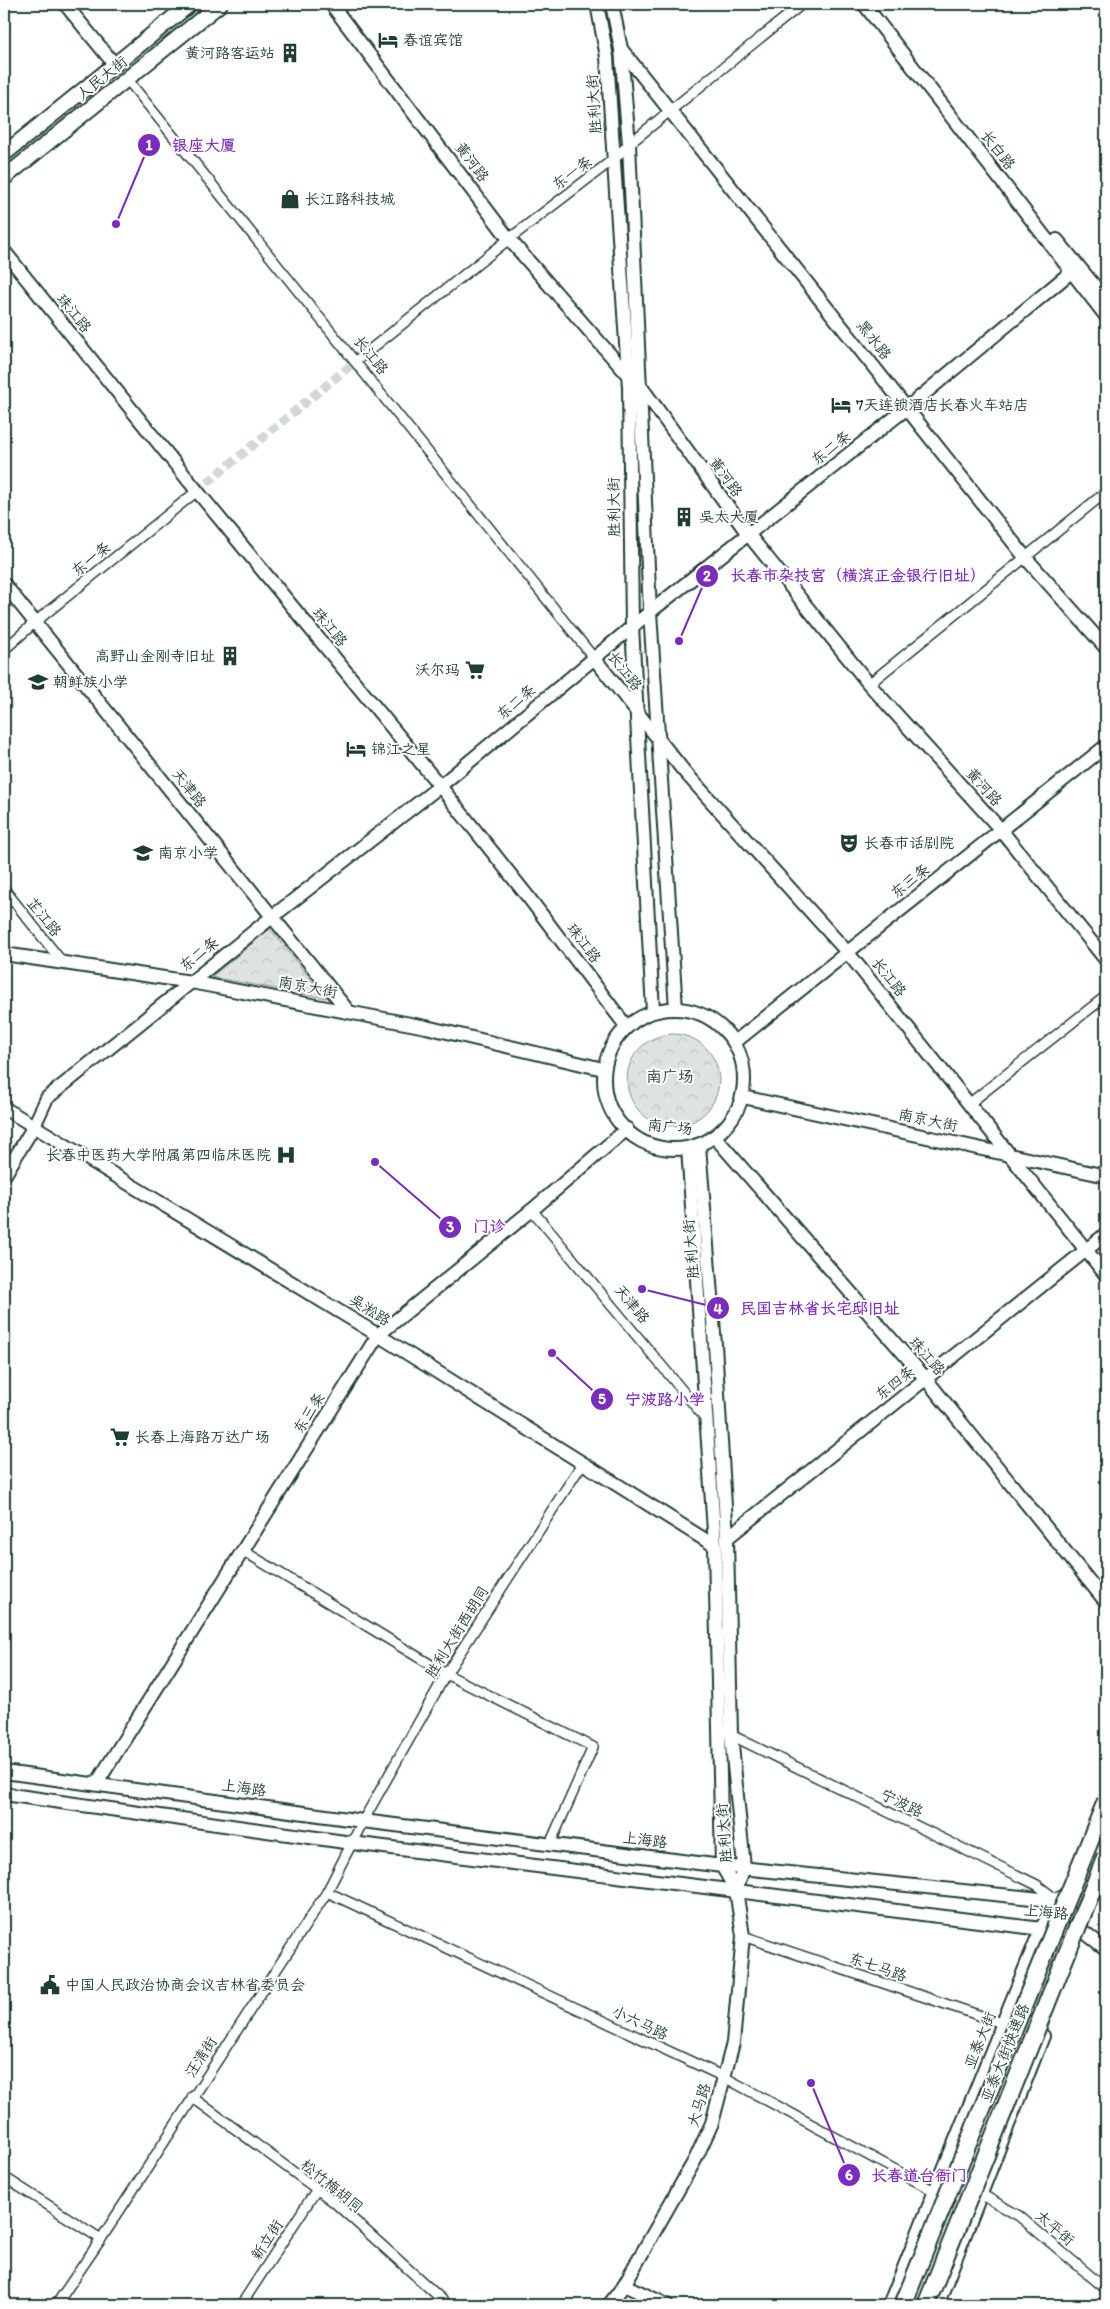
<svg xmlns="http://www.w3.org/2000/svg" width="1110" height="2309" font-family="Itim,'LXGW WenKai TC',sans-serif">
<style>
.forest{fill:url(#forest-crowns);stroke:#7e908b}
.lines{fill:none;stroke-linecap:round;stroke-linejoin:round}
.street-tunnel{stroke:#d2d8d6;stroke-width:9;stroke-dasharray:9 4.5;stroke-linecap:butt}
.street-casing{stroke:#1f3d34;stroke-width:12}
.secondary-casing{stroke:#1f3d34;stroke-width:16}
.primary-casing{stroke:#1f3d34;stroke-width:18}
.street{stroke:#fff;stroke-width:9}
.secondary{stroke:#fff;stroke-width:12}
.primary{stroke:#fff;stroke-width:14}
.highway-bridge-casing{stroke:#1f3d34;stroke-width:20;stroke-linecap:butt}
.highway-bridge{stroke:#fff;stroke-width:16}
.labels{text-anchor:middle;stroke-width:4;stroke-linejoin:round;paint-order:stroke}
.poi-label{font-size:15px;fill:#1f3d34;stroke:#fff;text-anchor:start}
.street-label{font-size:15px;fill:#1f3d34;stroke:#fff}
.neighbourhood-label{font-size:16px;fill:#1f3d34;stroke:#fff}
.leader{fill:none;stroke:#7b2cbf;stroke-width:2}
.callout-dot{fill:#7b2cbf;stroke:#fff;stroke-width:2}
.mark-label{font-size:15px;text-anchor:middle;font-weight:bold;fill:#fff}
.callout-label{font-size:16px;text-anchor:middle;font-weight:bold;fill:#7b2cbf;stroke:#fff;stroke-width:4;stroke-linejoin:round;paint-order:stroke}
</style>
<defs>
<pattern id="forest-crowns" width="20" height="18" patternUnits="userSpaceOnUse" patternTransform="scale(1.25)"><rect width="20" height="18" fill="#dee3e2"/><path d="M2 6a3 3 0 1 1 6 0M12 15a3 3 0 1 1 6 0" fill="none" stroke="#bec4c2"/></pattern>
</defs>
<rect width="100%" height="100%" fill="#fff"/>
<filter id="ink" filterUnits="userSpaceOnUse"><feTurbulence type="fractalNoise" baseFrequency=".02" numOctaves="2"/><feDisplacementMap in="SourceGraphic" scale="10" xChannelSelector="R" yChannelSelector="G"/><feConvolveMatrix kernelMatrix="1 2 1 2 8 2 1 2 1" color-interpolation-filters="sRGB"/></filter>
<g filter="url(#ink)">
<!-- forest -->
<g class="forest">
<path d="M270,929L326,998L211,977Z"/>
<circle cx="673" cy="1080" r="46"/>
</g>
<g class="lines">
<!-- street-tunnel -->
<path class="street-tunnel" d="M197,491L356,361"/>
<defs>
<g id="street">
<path d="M127,79L594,658"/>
<path d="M356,361L509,239L615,158L629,144L802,4"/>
<path d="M4,650L34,623L197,491"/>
<path d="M869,684L1106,492"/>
<path d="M4,889L63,963"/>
<path d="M970,1103L1106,996"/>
<path d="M532,1210L706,1419"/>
<path d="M242,1550L446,1674L593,1747L550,1844"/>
<path d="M731,1735L1037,1885L1057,1900"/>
<path d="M327,1892L724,2077L936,2192"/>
<path d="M743,1936L1005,2024"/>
<path d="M192,2097L334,2202L448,2305"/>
<path d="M4,2177L101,2239"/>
<path d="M981,2194L1019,2216L1106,2289"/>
<path d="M56,2305L101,2239L327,1892L363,1821L446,1674L582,1464"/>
<path d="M241,2305L317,2189"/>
</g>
<g id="secondary">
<path d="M65,4L115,65"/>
<path d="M331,4L509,239L628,375L639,384L748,534L869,684L1001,830L1106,960"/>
<path d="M597,4L607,57L629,388L632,626L653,1011"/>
<path d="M612,4L621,49L629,144L650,612L676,1009"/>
<path d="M864,4L1106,316"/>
<path d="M621,49L1025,557L1106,648"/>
<path d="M1057,240L1106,300"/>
<path d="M4,251L197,491L440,786L529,898L626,1026"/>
<path d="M4,584L349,1012"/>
<path d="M594,658L683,770L848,953L1106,1275"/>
<path d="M4,954L191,982L426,1027L603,1069"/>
<circle cx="674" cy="1079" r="70"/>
<path d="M735,1042L1106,746"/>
<path d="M743,1097L1106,1176"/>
<path d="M4,1108L378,1335L715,1546"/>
<path d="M715,1137L926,1379L1106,1602"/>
<path d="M699,1146L715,1345L727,1538L731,1735L744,1867L736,1890"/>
<path d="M4,1176L34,1126L47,1098L272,917L440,786L650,612L907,408L1071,272"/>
<path d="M727,1538L1106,1234"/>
<path d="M4,1772L363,1821L722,1866L1060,1901L1083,1931L1106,1949"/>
<path d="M97,1783L378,1335L532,1210L627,1129"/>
<path d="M4,1794L352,1843L1042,1929L1083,1931"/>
<path d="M624,2285L667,2305"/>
<path d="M609,2305L624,2285L695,2160L712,2123L733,2043L743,1936L736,1890L722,1866L715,1546L688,1148"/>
</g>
<g id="primary">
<path d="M4,154L190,4"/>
<path d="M4,178L220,4"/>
<path d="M890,2305L1042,1929L1061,1898"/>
<path d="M936,2305L1042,2036"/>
</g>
</defs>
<!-- street casing -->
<use href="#street" class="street-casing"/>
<!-- secondary casing -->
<use href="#secondary" class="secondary-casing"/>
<!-- primary casing -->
<use href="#primary" class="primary-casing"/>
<!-- street -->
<use href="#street" class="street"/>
<!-- secondary -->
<use href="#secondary" class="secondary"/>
<!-- primary -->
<use href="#primary" class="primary"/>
<defs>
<g id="highway-bridge">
<path d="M903,2305L1106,1801"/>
<path d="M926,2305L1106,1856"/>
</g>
</defs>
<!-- highway-bridge casing -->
<use href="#highway-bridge" class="highway-bridge-casing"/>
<!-- highway-bridge -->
<use href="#highway-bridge" class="highway-bridge"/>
</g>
</g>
<!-- icons -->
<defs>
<symbol id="hotel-bare" viewBox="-9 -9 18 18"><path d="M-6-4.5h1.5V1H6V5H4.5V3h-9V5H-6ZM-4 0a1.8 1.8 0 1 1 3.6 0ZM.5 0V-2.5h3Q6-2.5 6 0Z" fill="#1f3d34" stroke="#fff" stroke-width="2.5" paint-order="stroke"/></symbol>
<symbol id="building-bare" viewBox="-9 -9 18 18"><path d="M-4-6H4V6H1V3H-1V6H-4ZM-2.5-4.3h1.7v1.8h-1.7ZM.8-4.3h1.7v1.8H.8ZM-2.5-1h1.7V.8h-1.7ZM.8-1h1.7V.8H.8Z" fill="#1f3d34" stroke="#fff" stroke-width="2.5" paint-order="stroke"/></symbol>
<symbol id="shop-bare" viewBox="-9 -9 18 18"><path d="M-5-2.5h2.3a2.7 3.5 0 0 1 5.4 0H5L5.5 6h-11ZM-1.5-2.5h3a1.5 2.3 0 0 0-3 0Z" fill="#1f3d34" stroke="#fff" stroke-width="2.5" paint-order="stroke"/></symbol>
<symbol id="supermarket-bare" viewBox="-9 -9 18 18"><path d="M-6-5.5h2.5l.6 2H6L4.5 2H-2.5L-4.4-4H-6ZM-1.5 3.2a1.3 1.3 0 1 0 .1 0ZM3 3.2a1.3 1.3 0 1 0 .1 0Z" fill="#1f3d34" stroke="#fff" stroke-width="2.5" paint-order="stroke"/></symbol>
<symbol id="school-bare" viewBox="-9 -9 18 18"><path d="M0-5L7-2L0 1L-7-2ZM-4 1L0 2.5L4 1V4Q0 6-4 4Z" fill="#1f3d34" stroke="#fff" stroke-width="2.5" paint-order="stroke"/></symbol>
<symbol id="theatre-bare" viewBox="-9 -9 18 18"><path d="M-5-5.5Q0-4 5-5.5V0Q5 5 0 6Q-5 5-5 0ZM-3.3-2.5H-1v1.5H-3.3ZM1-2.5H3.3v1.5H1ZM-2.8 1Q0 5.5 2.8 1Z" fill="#1f3d34" stroke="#fff" stroke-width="2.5" paint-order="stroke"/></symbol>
<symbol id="hospital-bare" viewBox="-9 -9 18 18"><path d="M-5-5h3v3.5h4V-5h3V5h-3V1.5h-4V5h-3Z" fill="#1f3d34" stroke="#fff" stroke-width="2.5" paint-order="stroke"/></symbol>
<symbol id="civic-bare" viewBox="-9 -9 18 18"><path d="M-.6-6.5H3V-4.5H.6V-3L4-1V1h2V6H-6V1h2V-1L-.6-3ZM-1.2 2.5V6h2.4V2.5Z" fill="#1f3d34" stroke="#fff" stroke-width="2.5" paint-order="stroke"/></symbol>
</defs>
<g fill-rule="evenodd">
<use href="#hotel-bare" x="374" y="26" width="28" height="28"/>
<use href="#building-bare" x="276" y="39" width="28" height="28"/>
<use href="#shop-bare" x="276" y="185" width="28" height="28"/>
<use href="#hotel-bare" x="827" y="391" width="28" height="28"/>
<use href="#building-bare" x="670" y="503" width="28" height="28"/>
<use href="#building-bare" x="216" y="642" width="28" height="28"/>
<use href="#supermarket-bare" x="461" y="656" width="28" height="28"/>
<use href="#school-bare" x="24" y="668" width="28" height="28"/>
<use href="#hotel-bare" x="342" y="735" width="28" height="28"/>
<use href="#theatre-bare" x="835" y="829" width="28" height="28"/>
<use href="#school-bare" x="129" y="839" width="28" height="28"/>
<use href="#hospital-bare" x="272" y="1141" width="28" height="28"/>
<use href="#supermarket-bare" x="106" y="1423" width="28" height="28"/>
<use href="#civic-bare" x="36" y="1971" width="28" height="28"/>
</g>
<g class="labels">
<!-- poi labels -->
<g class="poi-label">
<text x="403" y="45">春谊宾馆</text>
<text x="275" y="58" text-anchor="end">黄河路客运站</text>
<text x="305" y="204">长江路科技城</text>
<text x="856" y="410">7天连锁酒店长春火车站店</text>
<text x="699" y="522">吴太大厦</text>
<text x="215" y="661" text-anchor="end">高野山金刚寺旧址</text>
<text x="460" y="675" text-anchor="end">沃尔玛</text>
<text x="53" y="687">朝鲜族小学</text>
<text x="371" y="754">锦江之星</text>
<text x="864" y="848">长春市话剧院</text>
<text x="158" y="858">南京小学</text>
<text x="271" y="1160" text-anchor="end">长春中医药大学附属第四临床医院</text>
<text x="135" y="1442">长春上海路万达广场</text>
<text x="65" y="1990">中国人民政治协商会议吉林省委员会</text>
</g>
<!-- street labels -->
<g class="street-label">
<text transform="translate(102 78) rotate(-39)" y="5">人民大街</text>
<text transform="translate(594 104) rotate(-94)" y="5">胜利大街</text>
<text transform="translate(998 150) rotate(52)" y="5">长白路</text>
<text transform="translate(472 162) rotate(53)" y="5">黄河路</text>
<text transform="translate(572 173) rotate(-37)" y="5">东一条</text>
<text transform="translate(74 313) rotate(51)" y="5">珠江路</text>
<text transform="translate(874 340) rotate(52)" y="5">黑水路</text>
<text transform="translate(371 355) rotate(51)" y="5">长江路</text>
<text transform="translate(831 448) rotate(-38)" y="5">东二条</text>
<text transform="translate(726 477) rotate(54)" y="5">黄河路</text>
<text transform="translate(614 507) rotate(-91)" y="5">胜利大街</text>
<text transform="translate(91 559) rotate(-39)" y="5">东一条</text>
<text transform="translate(330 627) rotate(51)" y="5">珠江路</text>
<text transform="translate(625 671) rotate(52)" y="5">长江路</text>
<text transform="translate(516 702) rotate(-40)" y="5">东二条</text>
<text transform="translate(984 787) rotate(48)" y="5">黄河路</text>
<text transform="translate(189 788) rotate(51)" y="5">天津路</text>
<text transform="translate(910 881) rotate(-39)" y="5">东三条</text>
<text transform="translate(44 917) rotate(51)" y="5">芷江路</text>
<text transform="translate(584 943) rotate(53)" y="5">珠江路</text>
<text transform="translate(199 954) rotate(-39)" y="5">东二条</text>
<text transform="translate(889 977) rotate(51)" y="5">长江路</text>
<text transform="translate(308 987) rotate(11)" y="5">南京大街</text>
<text transform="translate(928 1120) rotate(12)" y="5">南京大街</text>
<text transform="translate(670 1127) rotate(6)" y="5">南广场</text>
<text transform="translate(691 1249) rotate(-95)" y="5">胜利大街</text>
<text transform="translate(632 1304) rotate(50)" y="5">天津路</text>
<text transform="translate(370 1310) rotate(32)" y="5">吴淞路</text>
<text transform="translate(927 1356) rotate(49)" y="5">珠江路</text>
<text transform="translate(895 1383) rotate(-38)" y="5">东四条</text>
<text transform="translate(309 1413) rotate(-58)" y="5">东三条</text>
<text transform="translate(457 1632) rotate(-58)" y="5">胜利大街西胡同</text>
<text transform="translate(244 1788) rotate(8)" y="5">上海路</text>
<text transform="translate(902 1803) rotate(26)" y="5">宁波路</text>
<text transform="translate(724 1833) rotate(-95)" y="5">胜利大街</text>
<text transform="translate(645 1840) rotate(7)" y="5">上海路</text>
<text transform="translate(1046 1912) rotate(5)" y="5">上海路</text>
<text transform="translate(878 1967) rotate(19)" y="5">东七马路</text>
<text transform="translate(640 2023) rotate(25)" y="5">小六马路</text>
<text transform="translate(980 2040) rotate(-68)" y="5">亚泰大街</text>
<text transform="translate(1005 2053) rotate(-68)" y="5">亚泰大街快速路</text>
<text transform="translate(201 2057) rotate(-57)" y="5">汪清街</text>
<text transform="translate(699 2105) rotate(-73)" y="5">大马路</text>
<text transform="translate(332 2186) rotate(39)" y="5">松竹梅胡同</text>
<text transform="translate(1055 2228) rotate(40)" y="5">太平街</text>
<text transform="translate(267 2240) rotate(-57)" y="5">新立街</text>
</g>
<!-- neighbourhood labels -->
<g class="neighbourhood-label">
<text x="670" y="1082">南广场</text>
</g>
</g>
<!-- callouts -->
<path class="leader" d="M116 224L149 145M679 641L707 576M375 1162L450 1227M642 1289L718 1308M552 1353L602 1399M811 2083L849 2175"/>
<g class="callout-dot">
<circle cx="116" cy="224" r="5"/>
<circle cx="679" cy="641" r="5"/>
<circle cx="375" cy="1162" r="5"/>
<circle cx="642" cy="1289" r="5"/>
<circle cx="552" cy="1353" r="5"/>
<circle cx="811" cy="2083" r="5"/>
<circle cx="149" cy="145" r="12"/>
<circle cx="707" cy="576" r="12"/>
<circle cx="450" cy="1227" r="12"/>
<circle cx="718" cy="1308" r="12"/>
<circle cx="602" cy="1399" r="12"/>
<circle cx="849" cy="2175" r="12"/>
</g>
<g class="mark-label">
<text x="149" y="150">1</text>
<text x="707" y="581">2</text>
<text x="450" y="1232">3</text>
<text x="718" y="1314">4</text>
<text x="602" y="1404">5</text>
<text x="849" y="2180">6</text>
</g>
<g class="callout-label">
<text x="204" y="151">银座大厦</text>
<text x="858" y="581">长春市杂技宫（横滨正金银行旧址）</text>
<text x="489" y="1232">门诊</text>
<text x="820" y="1314">民国吉林省长宅邸旧址</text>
<text x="665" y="1405">宁波路小学</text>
<text x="919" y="2181">长春道台衙门</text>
</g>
<!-- margin -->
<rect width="1110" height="2309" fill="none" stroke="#fff" stroke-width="20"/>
<rect x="10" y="10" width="1090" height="2289" fill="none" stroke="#1f3d34" stroke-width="2" filter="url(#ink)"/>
</svg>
